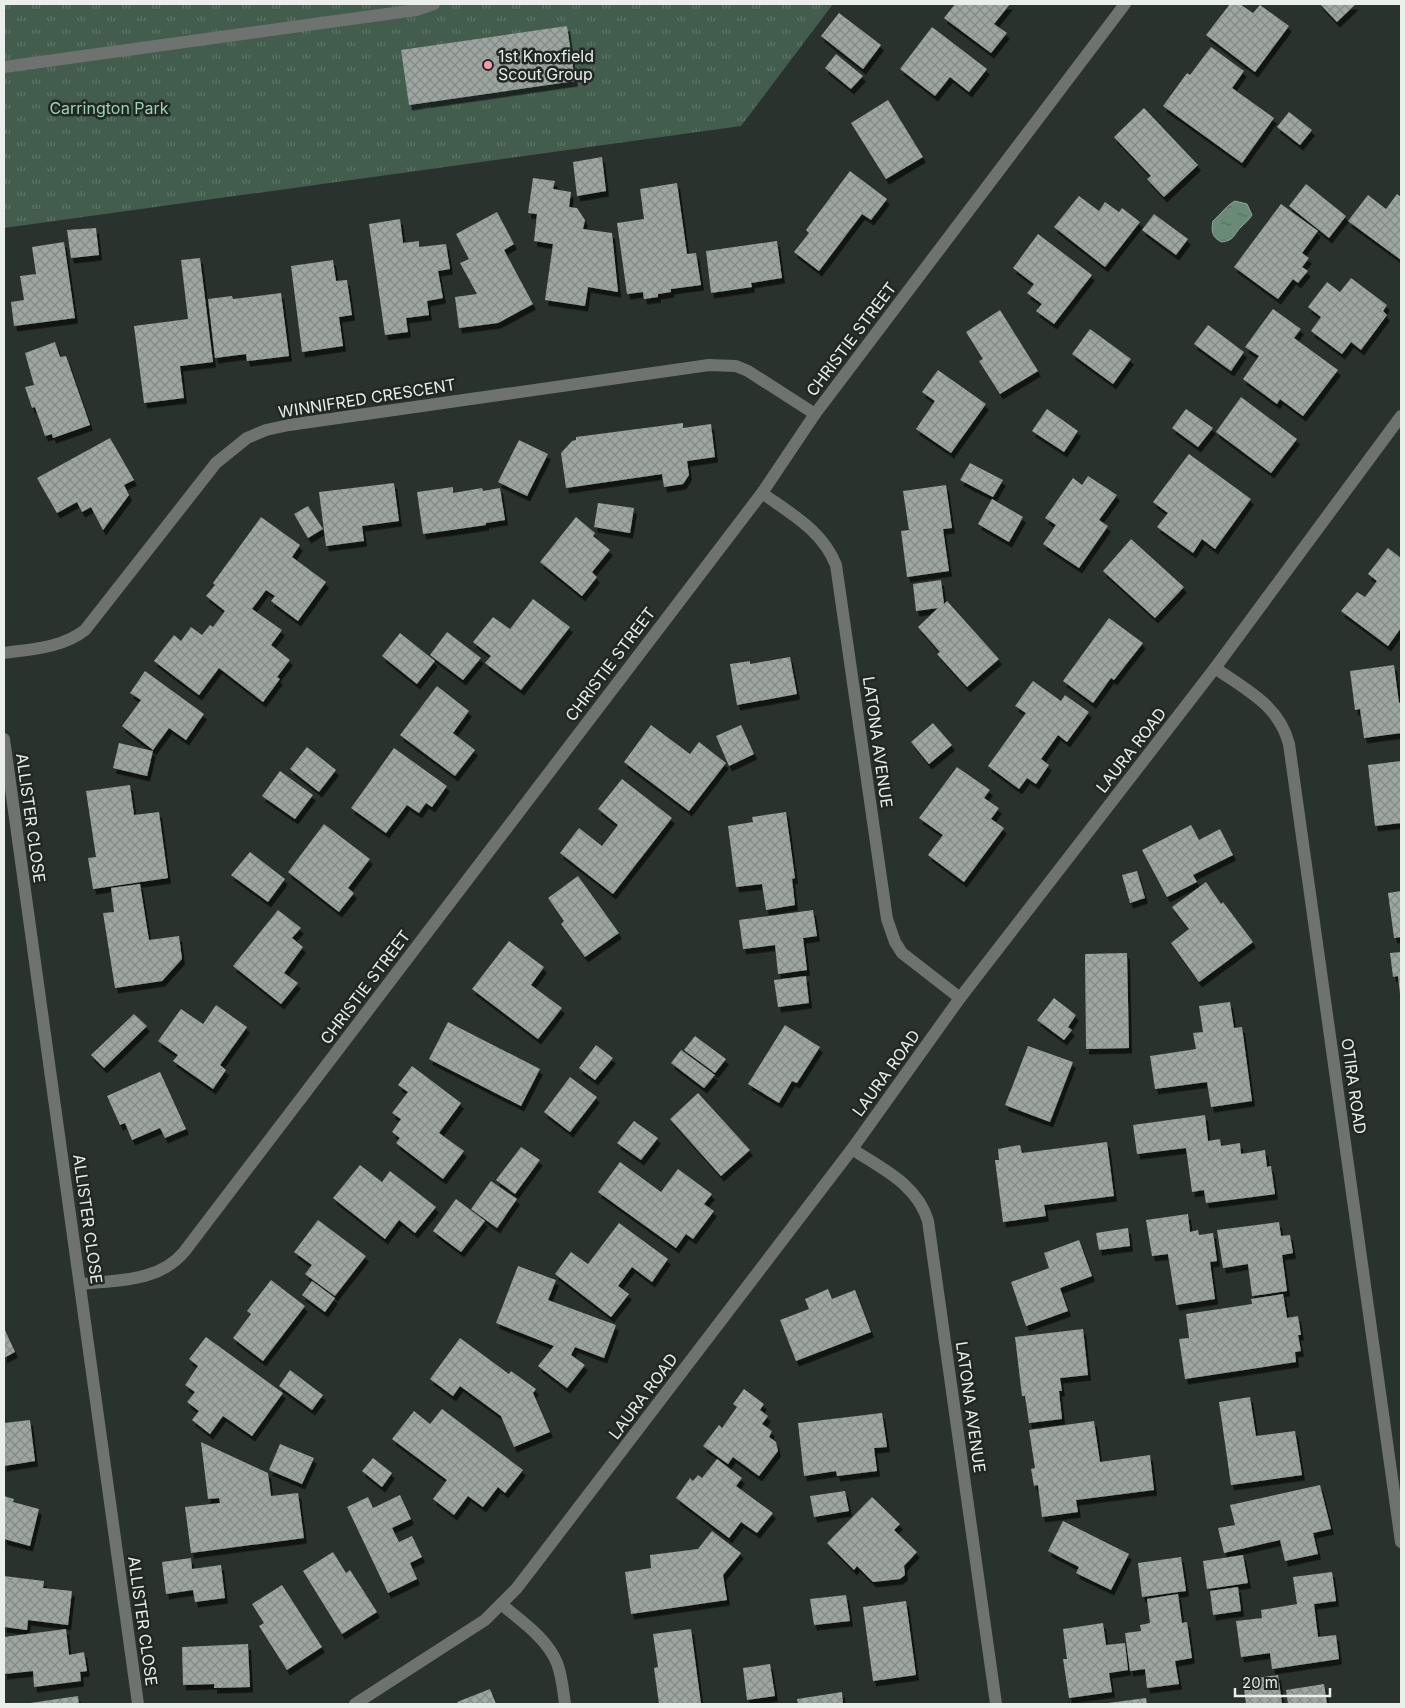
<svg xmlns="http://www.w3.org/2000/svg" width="1405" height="1708" font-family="Inter,sans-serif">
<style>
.grass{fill:url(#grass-tufts)}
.water{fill:url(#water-ripples);stroke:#90a899}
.building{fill:url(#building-cross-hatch);filter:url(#shadow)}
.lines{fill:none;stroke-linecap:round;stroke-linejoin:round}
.minor{stroke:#6f7370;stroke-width:12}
.poi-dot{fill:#f39aaa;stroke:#212823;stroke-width:2}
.labels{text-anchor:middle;stroke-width:5;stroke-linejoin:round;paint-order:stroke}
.poi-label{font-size:16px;fill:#eaefec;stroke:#212823;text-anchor:start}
.park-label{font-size:16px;fill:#9ad4b1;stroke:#212823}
.street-label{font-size:16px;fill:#eaefec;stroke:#212823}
</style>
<defs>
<pattern id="grass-tufts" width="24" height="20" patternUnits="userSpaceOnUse" patternTransform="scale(1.25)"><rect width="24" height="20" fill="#425d4d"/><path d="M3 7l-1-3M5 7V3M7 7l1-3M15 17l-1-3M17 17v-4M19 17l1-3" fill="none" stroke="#5d7567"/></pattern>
<pattern id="water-ripples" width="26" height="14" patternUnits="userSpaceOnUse" patternTransform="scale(1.25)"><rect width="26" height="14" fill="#698a76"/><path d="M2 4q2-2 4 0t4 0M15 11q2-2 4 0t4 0" fill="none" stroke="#5b7063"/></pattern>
<pattern id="building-cross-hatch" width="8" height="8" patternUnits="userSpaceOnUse" patternTransform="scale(1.25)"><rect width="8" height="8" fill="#9da6a0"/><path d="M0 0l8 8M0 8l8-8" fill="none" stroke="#838a85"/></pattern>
<filter id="shadow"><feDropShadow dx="3" dy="5.5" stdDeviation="0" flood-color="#0009"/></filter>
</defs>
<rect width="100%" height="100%" fill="#2a322d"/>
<!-- grass -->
<path class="grass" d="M4,4H833L741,126L4,228Z"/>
<!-- water -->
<path class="water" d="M1235,201L1247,204L1252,215C1249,220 1245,223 1241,227C1233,235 1235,240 1222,242C1212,238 1211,231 1213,221C1220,215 1228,204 1235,201Z"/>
<!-- building -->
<g class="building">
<path d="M955,4H1010L994,24L1007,33L991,53L944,18Z"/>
<path d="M1230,4H1240L1253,13L1260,5L1289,26L1255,72L1206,35Z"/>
<path d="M1320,4H1356L1337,22Z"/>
<path d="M839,13L881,45L863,69L821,36Z"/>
<path d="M567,26L575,81L409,105L401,50Z"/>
<path d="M932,27L987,69L969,92L950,77L935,96L900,69Z"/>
<path d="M1211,47L1244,71L1232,88L1274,118L1242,163L1163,106L1187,73L1190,75Z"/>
<path d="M836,54L863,76L851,89L825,68Z"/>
<path d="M888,100L923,157L886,179L851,123Z"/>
<path d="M1144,108L1198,165L1164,197L1147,179L1151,176L1114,137Z"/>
<path d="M1289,112L1312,130L1300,145L1277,127Z"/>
<path d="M602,157L606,191L577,196L573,162Z"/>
<path d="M850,171L887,199L871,220L862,214L819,271L794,252L809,233L806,230Z"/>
<path d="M533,178L555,181L553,189L571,192L569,207L577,208L585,220L583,229L612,233L618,292L588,287L585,306L545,300L553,244L534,241L537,214L528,213Z"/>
<path d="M677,183L687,254L696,253L701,285L671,289V292L658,294V297L644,299L643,292L627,294L617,223L644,219L640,189Z"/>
<path d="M1306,184L1346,216L1329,238L1289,206Z"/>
<path d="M1397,194L1401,197V260L1348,221L1368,195L1386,209Z"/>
<path d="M1079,196L1099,211L1105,202L1119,212L1122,208L1140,222L1105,267L1054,227Z"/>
<path d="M1281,204L1318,231L1302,253L1309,258L1302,267L1308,271L1298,283L1293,279L1278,299L1234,267Z"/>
<path d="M497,212L514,244L504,250L533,304L498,323L459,328L455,297L477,294L460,263L469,259L456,234Z"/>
<path d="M1154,214L1188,239L1176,255L1142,230Z"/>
<path d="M400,219L403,243L419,241V247L446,244L450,269L438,271L443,298L427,301L429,315L406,318L408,332L385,335L369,224Z"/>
<path d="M96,228L99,255L71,258L67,230Z"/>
<path d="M1038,234L1092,275L1054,324L1036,311L1042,304L1027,293L1034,284L1013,268Z"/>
<path d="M777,241L782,278L751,283L752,287L711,293L706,251Z"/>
<path d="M64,242L75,318L14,326L11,302L24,300L20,276L36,274L32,247Z"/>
<path d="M200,258L213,362L180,366L184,398L144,403L134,326L188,319L181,260Z"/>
<path d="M333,260L336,281L347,280L352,315L339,317L343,346L302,352L291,266Z"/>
<path d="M1351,278L1387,305L1383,311L1387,315L1361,350L1351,342L1342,354L1311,331L1321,317L1308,307L1327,282L1340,292Z"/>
<path d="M281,293L289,356L247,361L246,354L215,358L208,299L232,296L233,299Z"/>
<path d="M1273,309L1301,329L1294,338L1338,370L1303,416L1280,399L1277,404L1243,379L1259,356L1245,347Z"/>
<path d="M1000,310L1038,371L1000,394L979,361L983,359L966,332Z"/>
<path d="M1208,325L1244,352L1231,371L1194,344Z"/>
<path d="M1090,329L1131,359L1113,384L1072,354Z"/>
<path d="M55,342L60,357L66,356L90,425L53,438L52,434L45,436L35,407L32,408L25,387L34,385L25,353Z"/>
<path d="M938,370L986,404L951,453L916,429L935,401L922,392Z"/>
<path d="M1241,397L1297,439L1271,473L1216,432Z"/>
<path d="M1047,409L1078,431L1064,452L1032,431Z"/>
<path d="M1186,409L1213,428L1198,447L1172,428Z"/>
<path d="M683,423V428L711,424L715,457L687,461L689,475L683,484L664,487L662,474L566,488L561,453L572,441L576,440V437Z"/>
<path d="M110,438L134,480L124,485L129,495L103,530L91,507L82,512L77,502L57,513L37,478Z"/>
<path d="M519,440L548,454L527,496L498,482Z"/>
<path d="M1189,454L1251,499L1215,549L1202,539L1193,553L1157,527L1168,513L1153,502Z"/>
<path d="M970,463L1003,480L993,497L960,480Z"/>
<path d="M1088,476L1117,495L1099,520L1108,526L1079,568L1043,544L1056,525L1045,518L1073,478L1082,485Z"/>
<path d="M394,483L399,521L362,526L364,541L326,546L319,492Z"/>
<path d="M946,485L952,528L943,529L949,571L907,577L901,531L909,530L903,491Z"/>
<path d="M453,487V493L482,488L483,491L500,488L505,520L486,523V525L423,534L417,492Z"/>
<path d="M992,499L1023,517L1009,542L978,524Z"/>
<path d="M598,503L634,508L630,533L594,527Z"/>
<path d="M308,506L323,529L308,538L294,514Z"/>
<path d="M261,517L300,545L292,557L326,582L298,621L271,601L275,596L266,590L252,609L282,630L271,645L290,660L277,677L280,679L263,702L219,668L199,695L154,661L174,635L181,641L191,627L202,635L210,625L213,627L225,611L206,596L215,585L213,583Z"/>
<path d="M576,517L595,533L593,536L610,550L592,572L597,577L582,596L540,562Z"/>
<path d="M1131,539L1184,587L1155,618L1103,571Z"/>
<path d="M1388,548L1401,558V628L1388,646L1341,611L1357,592L1365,597L1377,581L1368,574Z"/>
<path d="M941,580L944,604L947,601L999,659L967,687L937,654L940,652L918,627L938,608L916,611L913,584Z"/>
<path d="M533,599L570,627L521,690L485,663L491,656L473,642L493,617L510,629Z"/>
<path d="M1109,618L1143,643L1114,680L1111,678L1093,703L1063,681Z"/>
<path d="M447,632L481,658L463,680L430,655Z"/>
<path d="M400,633L435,661L417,684L382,656Z"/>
<path d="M790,657L797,694L737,705L730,664L750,661V664Z"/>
<path d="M1394,665L1399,703L1401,702V733L1364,738L1360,709L1355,710L1350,671Z"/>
<path d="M145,671L204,714L186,740L169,728L153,750L122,726L141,700L130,693Z"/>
<path d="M1033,681L1061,701L1065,695L1089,712L1067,742L1058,735L1041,759L1049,765L1036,784L1027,778L1019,789L988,766L1026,713L1015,706Z"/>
<path d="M437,686L469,711L453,733L475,750L455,776L400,735Z"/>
<path d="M933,723L952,745L929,764L911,742Z"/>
<path d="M651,725L690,754L699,742L726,763L689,811L624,762Z"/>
<path d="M741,725L754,754L729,766L716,736Z"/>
<path d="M119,743L153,751L147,776L113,768Z"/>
<path d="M307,747L336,770L319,792L290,769Z"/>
<path d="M394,748L447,786L432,807L426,803L419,813L407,805L386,833L351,808Z"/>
<path d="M1401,761V823L1375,826L1368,765Z"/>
<path d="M957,767L990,790L984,798L999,808L991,819L1004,828L964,882L928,855L943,835L919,818Z"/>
<path d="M280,771L313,795L295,819L262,796Z"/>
<path d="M622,779L672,818L613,894L560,853L579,828L602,846L618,825L598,809Z"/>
<path d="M130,785L134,815L159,812L168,878L93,889L88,858L96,857L86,791Z"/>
<path d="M786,812L795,878L792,879L795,905L766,910L762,884L736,887L728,826L753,822L752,817Z"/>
<path d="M324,824L370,859L348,888L354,893L339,912L288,872Z"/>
<path d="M1191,825L1199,840L1220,829L1233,855L1193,875L1197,882L1167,897L1142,850Z"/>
<path d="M250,852L285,879L268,902L231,875Z"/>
<path d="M1137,871L1145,898L1130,903L1122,875Z"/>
<path d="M578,876L619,933L585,957L561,924L564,921L548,898Z"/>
<path d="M1206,882L1221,904L1223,902L1253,942L1199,982L1171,943L1189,929L1172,907Z"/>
<path d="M140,884L149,940L179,936L182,959L162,981L115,988L103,913L114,912L111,888Z"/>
<path d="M1401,891V937L1394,938L1388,893Z"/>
<path d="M278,910L301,928L292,938L303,947L284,973L298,983L281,1004L233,966Z"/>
<path d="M813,910L817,936L803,938L807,970L778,974L775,945L743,949L739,920Z"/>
<path d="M509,941L544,967L531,985L562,1008L538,1039L472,989Z"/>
<path d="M1401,952V993L1400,994L1398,976L1393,977L1390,953Z"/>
<path d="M1127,953L1129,1048L1086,1049L1085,954Z"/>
<path d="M806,976L809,1003L778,1007L774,980Z"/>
<path d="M1054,998L1076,1015L1068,1027L1072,1030L1064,1040L1037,1020Z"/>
<path d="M1230,1002L1234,1028L1242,1027L1252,1101L1211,1107L1207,1082L1155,1089L1150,1056L1196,1049L1193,1033L1203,1032L1199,1006Z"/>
<path d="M216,1005L247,1027L220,1065L226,1070L213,1089L173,1061L178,1055L158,1041L181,1009L203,1024Z"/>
<path d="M134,1014L147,1026L104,1068L91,1055Z"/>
<path d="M448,1022L540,1069L521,1106L429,1059Z"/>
<path d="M785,1025L820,1047L797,1083L792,1081L779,1103L748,1084Z"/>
<path d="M695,1036L726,1059L715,1073L684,1050Z"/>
<path d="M596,1045L613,1058L595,1080L579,1068Z"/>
<path d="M1028,1046L1073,1062L1050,1122L1005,1105Z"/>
<path d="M681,1050L715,1075L704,1088L671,1063Z"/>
<path d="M412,1066L461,1103L439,1133L464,1151L443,1179L396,1143L400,1138L392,1132L401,1119L392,1113L408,1092L398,1085Z"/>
<path d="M160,1072L186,1129L165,1138L160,1128L132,1140L125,1123L120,1125L107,1096Z"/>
<path d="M570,1077L597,1097L570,1132L544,1112Z"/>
<path d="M698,1093L750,1150L721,1176L670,1119Z"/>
<path d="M1205,1115L1208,1141L1220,1139L1221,1146L1240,1143L1241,1154L1265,1150L1267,1167L1271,1166L1275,1194L1206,1203L1204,1190L1192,1192L1186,1148L1137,1154L1133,1125Z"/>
<path d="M634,1121L658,1138L641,1160L617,1143Z"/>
<path d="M1107,1142L1114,1196L1044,1205L1046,1216L1003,1222L995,1160H999L998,1149L1020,1145L1022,1153Z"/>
<path d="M521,1147L540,1160L515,1194L496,1180Z"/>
<path d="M620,1162L661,1192L678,1169L712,1194L704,1204L714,1211L693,1239L686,1234L676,1248L598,1192Z"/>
<path d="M360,1165L382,1182L390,1171L436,1207L415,1233L399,1220L385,1239L333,1198Z"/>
<path d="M491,1181L517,1199L497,1228L471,1209Z"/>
<path d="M456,1199L485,1221L461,1252L433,1231Z"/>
<path d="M1188,1214L1190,1232L1198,1230L1199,1235L1213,1233L1217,1261L1210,1262L1215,1299L1176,1305L1168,1254L1152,1256L1146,1220Z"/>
<path d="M318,1220L366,1256L335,1296L305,1274L312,1265L294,1252Z"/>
<path d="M1279,1222L1281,1236L1290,1235L1293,1253L1282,1255L1287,1291L1252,1296L1248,1264L1223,1268L1217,1230Z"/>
<path d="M619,1223L668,1259L652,1282L632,1267L618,1286L629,1294L611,1317L555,1274L571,1252L588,1264Z"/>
<path d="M1128,1228L1130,1246L1099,1250L1096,1233Z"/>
<path d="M1079,1240L1092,1276L1060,1288L1068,1311L1026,1326L1011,1282L1049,1268L1044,1253Z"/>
<path d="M518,1266L556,1280L548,1300L616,1325L604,1358L575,1347L571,1355L585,1365L567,1388L538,1366L554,1346L496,1323Z"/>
<path d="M271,1280L305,1306L263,1361L233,1338L251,1314L247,1311Z"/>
<path d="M312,1281L335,1298L325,1312L302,1295Z"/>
<path d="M828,1289L832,1299L855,1290L871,1332L796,1361L780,1320L809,1309L805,1299Z"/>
<path d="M1283,1294L1287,1318L1298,1316L1301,1335H1298L1301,1351L1295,1352L1296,1362L1185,1379L1179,1339L1189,1338L1186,1314L1252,1304L1251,1299Z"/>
<path d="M4,1328L15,1352L4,1358Z"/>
<path d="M1083,1329L1088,1375L1060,1378L1062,1391H1059L1062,1419L1029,1423L1025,1396H1022L1015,1337Z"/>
<path d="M206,1337L283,1393L252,1436L223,1416L210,1434L192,1420L199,1411L187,1402L195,1392L185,1385L198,1366L189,1359Z"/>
<path d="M460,1338L509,1374L511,1371L536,1389L533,1393L550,1432L514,1447L501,1416L460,1386L453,1396L430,1379Z"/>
<path d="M290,1370L323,1395L312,1410L279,1386Z"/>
<path d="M744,1389L764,1404L760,1410L768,1416L762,1424L772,1431L769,1437L776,1442L778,1451L759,1476L733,1457L728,1464L703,1446L719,1425L722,1428L737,1407L733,1404Z"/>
<path d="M1250,1397L1256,1436L1295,1431L1302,1475L1231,1485L1219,1402Z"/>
<path d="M442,1409L523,1470L505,1493L498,1487L483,1507L468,1496L454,1515L433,1499L447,1480L392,1439L414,1411L430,1424Z"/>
<path d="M882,1413L887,1447L874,1448L877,1471L837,1476L836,1471L804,1476L798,1423Z"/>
<path d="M30,1420L35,1461L4,1466V1423Z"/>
<path d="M1094,1421L1100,1462L1150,1455L1154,1490L1076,1500L1078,1512L1042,1517L1038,1485L1034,1486L1031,1469L1035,1468L1029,1430Z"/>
<path d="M201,1442L268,1473L271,1496L298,1493L304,1538L191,1553L185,1507L220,1503L219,1498L208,1499Z"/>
<path d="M280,1444L314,1458L302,1484L269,1470Z"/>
<path d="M373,1458L392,1473L382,1487L362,1471Z"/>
<path d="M717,1459L742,1478L736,1486L773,1513L757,1533L741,1522L729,1538L676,1498L690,1478L693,1481L698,1475L702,1478Z"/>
<path d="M1320,1485L1331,1529L1313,1533L1318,1554L1285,1561L1280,1540L1224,1553L1218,1528L1235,1525L1230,1505Z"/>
<path d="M845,1491L849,1511L814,1517L810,1496Z"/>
<path d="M400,1495L411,1519L392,1528L399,1542L412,1536L422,1557L410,1563L417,1579L388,1593L347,1507L368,1497L373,1508Z"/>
<path d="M4,1496L14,1499L13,1502L39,1509L30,1546L4,1539Z"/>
<path d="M872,1497L900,1524L894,1530L917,1552L904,1566L905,1575L900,1579L873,1582L857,1566L854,1570L827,1543Z"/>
<path d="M1063,1521L1129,1554L1111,1590L1076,1573L1079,1567L1048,1551Z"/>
<path d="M712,1531L741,1553L723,1575L727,1600L631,1614L625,1572L651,1568L650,1555L698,1549Z"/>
<path d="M333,1552L346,1573L350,1570L377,1612L342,1634L303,1571Z"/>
<path d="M1243,1555L1248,1583L1207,1589L1203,1561Z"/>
<path d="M1181,1557L1186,1591L1142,1597L1138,1563Z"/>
<path d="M191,1558L192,1569L221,1565L225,1598L195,1602L193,1590L166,1594L162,1562Z"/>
<path d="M1332,1572L1336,1601L1314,1604L1318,1637L1336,1635L1339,1659L1272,1669L1270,1653L1241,1657L1236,1621L1262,1618L1261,1610L1297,1604L1293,1577Z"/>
<path d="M4,1576L44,1581L43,1588L72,1591L68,1625L28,1620L27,1630L4,1627Z"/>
<path d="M282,1585L322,1647L287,1670L259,1626L264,1623L252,1604Z"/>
<path d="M1238,1587L1241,1611L1213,1615L1210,1591Z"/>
<path d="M1178,1594L1182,1623L1187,1622L1192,1658L1175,1661L1179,1684L1147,1688L1145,1669L1130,1671L1125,1633L1141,1631L1140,1625L1150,1623L1147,1599Z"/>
<path d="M846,1595L850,1621L814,1625L810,1599Z"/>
<path d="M906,1601L916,1675L873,1681L863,1607Z"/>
<path d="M1103,1623L1106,1645L1125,1643L1128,1670L1109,1673L1112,1692L1069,1698L1063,1659H1067L1063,1629Z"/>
<path d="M66,1629L69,1655L84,1652L87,1671L80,1672L81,1681L34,1687L33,1671L4,1674V1637Z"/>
<path d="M691,1629L701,1704H659L654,1668L658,1667L653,1634Z"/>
<path d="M248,1644L250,1687L214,1688V1684L183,1685L182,1647Z"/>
<path d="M770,1664L775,1696L747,1700L743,1668Z"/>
<path d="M1278,1675L1282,1703L1246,1704L1243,1680Z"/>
<path d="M1324,1684L1327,1704H1288L1286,1690Z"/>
<path d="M490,1689L496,1704H458L457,1702Z"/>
<path d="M842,1692L843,1704H798L797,1699Z"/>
<path d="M78,1696L79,1704H30V1703Z"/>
<path d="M1146,1698L1147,1704H1108V1703Z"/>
</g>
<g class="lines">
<!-- minor -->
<g class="minor">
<path d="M4,67L416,10L434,4"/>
<path d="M762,493C791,514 822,530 836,565L887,919L895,942L902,953L960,998"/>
<path d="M4,653C32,649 62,648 85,630L216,463L247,438L266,430L289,425L709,365L736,366L748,371L815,414"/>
<path d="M1215,668C1246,690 1279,705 1289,744L1401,1542"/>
<path d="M4,739L138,1704"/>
<path d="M852,1149C882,1169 917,1184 928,1221L996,1704"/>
<path d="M81,1284C117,1280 159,1282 184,1252L762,493L815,414L1125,4"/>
<path d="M501,1604C521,1621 547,1638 557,1663C562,1676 563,1690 565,1704"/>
<path d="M355,1704L485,1620L516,1589L533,1567L852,1149L960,998L1215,668L1401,416"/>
</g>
</g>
<!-- markers -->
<circle class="poi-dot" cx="488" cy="65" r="5"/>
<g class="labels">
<!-- poi labels -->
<g class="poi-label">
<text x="498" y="62">1st Knoxfield<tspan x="498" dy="18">Scout Group</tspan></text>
</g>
<!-- park labels -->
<g class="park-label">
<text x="109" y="114">Carrington Park</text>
</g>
<!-- street labels -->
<g class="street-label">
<text transform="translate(851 339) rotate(-53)" y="6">CHRISTIE STREET</text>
<text transform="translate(367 398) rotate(-9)" y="6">WINNIFRED CRESCENT</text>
<text transform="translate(610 664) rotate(-53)" y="6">CHRISTIE STREET</text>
<text transform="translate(878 742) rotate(82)" y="6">LATONA AVENUE</text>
<text transform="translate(1131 750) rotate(-52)" y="6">LAURA ROAD</text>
<text transform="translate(31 818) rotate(82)" y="6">ALLISTER CLOSE</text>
<text transform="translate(365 987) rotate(-53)" y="6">CHRISTIE STREET</text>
<text transform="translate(886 1073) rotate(-54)" y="6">LAURA ROAD</text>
<text transform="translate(1354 1086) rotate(82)" y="6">OTIRA ROAD</text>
<text transform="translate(88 1219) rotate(82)" y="6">ALLISTER CLOSE</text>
<text transform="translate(643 1396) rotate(-53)" y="6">LAURA ROAD</text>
<text transform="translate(971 1407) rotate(82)" y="6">LATONA AVENUE</text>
<text transform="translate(143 1621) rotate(82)" y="6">ALLISTER CLOSE</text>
</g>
</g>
<!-- border -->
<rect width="1405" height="1708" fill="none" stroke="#eaefec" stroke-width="10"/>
<!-- scale -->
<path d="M1235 1688v8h95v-8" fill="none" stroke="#eaefec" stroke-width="2.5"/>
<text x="1242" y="1688" font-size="15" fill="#eaefec" stroke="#212823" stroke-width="4" paint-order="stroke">20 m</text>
</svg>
